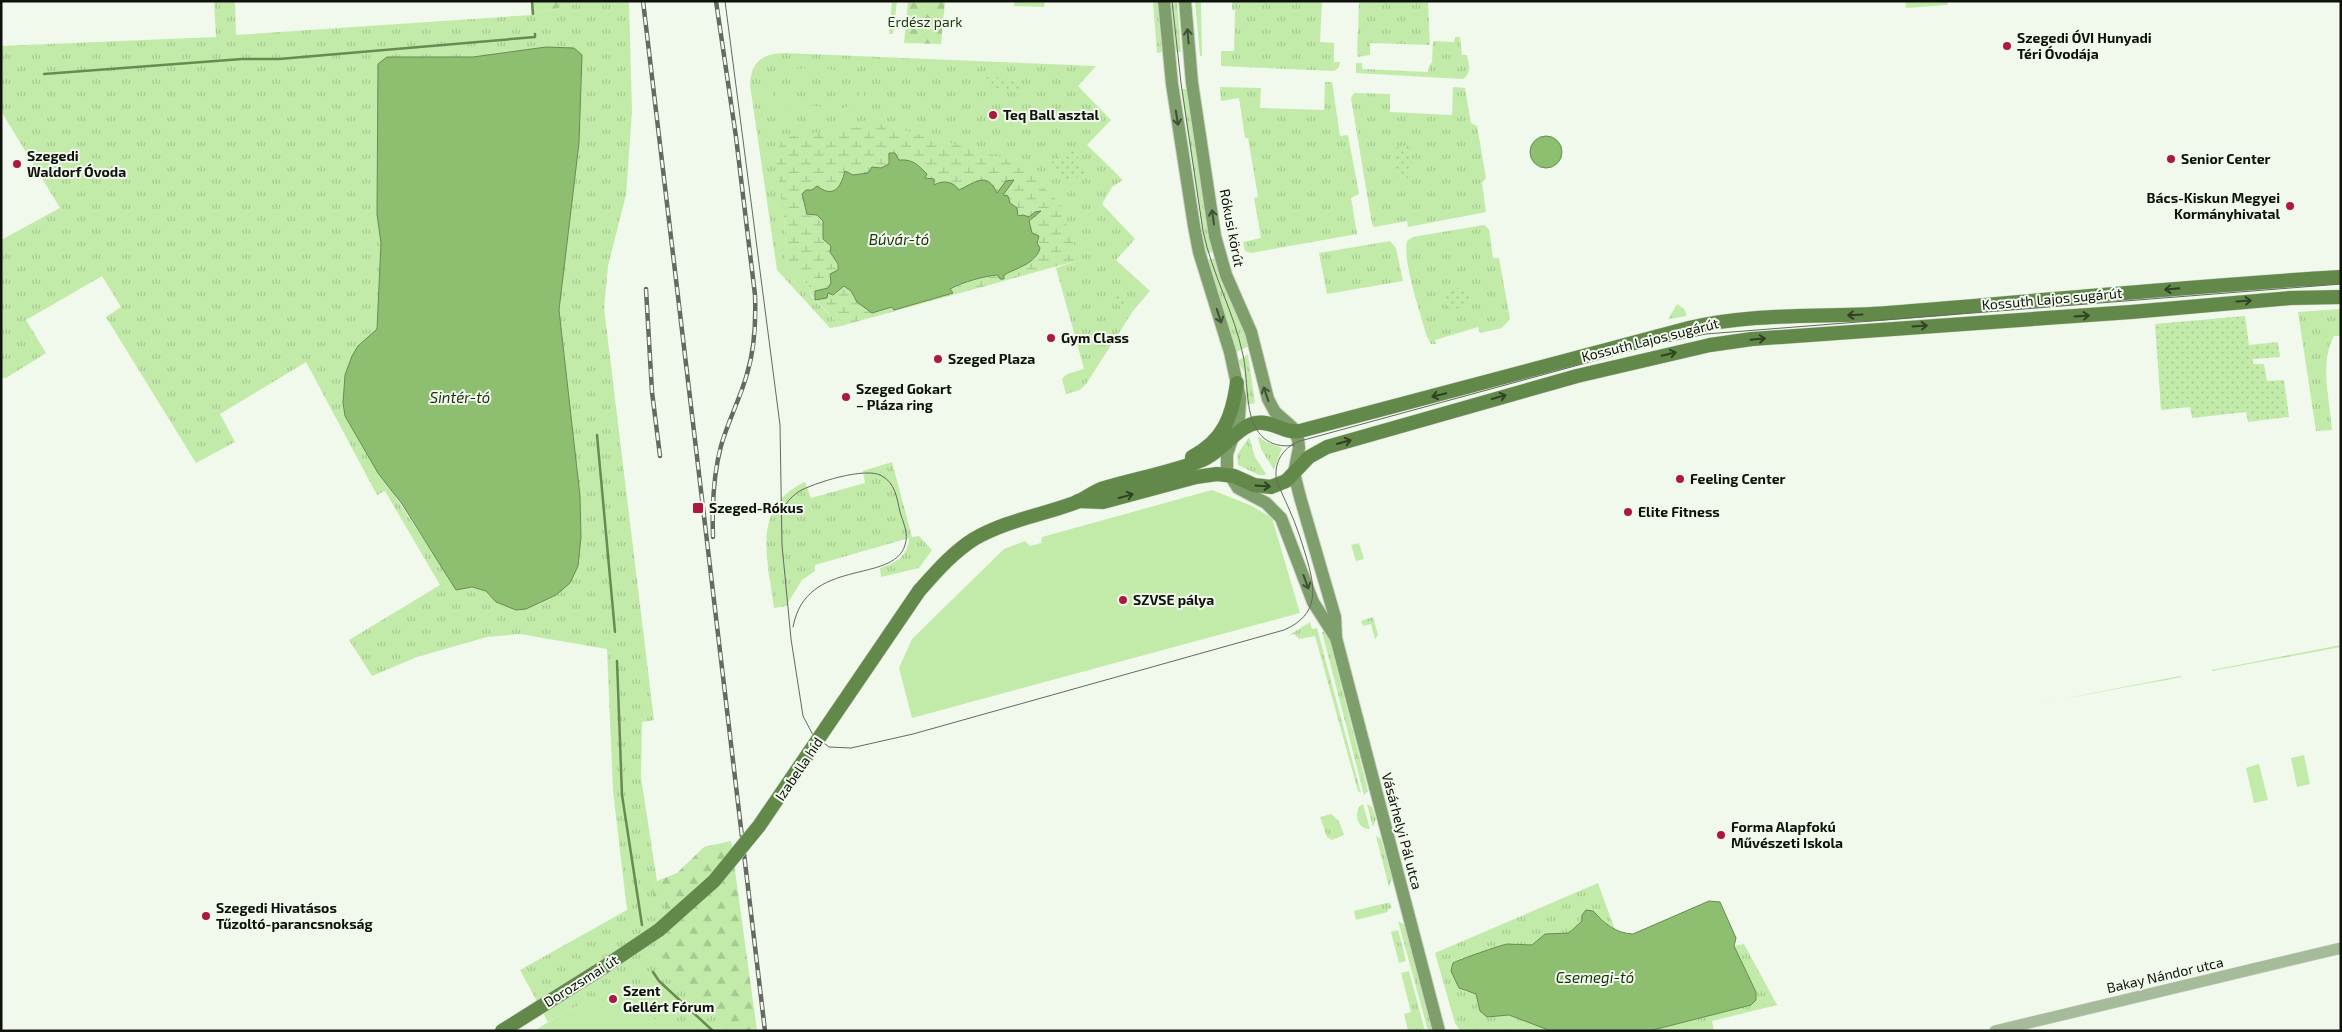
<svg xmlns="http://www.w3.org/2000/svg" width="2342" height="1032" font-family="'Exo 2',sans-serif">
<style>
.grass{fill:url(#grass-tufts);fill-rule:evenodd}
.forest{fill:url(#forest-firs)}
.wetland{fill:url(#wetland-marsh);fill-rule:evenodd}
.park{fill:url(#park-dots)}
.pitch{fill:#c2ebaa;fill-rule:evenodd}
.water{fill:#8ebf70;stroke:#688b52}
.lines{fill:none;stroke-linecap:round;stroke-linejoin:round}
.stream{stroke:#688b52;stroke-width:2.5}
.tertiary-casing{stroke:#ccd4c7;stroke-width:12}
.secondary-casing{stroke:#ccd4c7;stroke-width:14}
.primary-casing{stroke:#ccd4c7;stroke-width:15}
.tertiary{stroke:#a5bb99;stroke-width:11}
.secondary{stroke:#7e9e6b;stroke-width:12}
.primary{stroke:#628949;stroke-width:14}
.tram{stroke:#646961;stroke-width:1}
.rail-casing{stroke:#646961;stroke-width:4.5}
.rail{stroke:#f0f9eb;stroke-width:2.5;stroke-dasharray:8;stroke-linecap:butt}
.primary-bridge-casing{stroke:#ccd4c7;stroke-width:15;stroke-linecap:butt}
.primary-bridge{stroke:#628949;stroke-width:14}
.oneway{stroke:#405037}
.oneway2{stroke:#304124}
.poi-dot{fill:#ac1842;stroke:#f0f9eb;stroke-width:2}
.labels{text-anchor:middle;stroke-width:4;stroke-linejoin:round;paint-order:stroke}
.park-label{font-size:14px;fill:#1f3212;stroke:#f0f9eb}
.poi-label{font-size:14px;font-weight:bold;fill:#0e110c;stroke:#f0f9eb;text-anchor:start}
.street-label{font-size:14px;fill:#0e110c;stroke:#f0f9eb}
.water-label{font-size:15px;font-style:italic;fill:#1c300f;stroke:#f0f9eb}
</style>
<defs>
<pattern id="grass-tufts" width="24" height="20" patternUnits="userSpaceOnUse" patternTransform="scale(1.25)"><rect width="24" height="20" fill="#c2ebaa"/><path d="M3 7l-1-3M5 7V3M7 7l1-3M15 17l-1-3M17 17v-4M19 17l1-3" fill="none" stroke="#a6c891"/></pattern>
<pattern id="forest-firs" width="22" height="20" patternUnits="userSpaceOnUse" patternTransform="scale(1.25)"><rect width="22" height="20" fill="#c2ebaa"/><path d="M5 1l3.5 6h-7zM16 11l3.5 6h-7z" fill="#a6c891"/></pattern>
<pattern id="wetland-marsh" width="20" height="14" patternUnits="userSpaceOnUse" patternTransform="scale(1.25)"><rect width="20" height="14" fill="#c2ebaa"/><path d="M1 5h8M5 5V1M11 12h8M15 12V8" fill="none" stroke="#a6c891"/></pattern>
<pattern id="park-dots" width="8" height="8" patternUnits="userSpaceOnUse" patternTransform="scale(1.25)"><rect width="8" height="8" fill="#c2ebaa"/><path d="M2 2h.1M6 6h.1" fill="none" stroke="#a6c891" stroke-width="1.8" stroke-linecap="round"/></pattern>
</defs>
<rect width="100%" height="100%" fill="#f0f9eb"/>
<!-- grass -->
<g class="grass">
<path d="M214,1H235L236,35L531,15L584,1H629L632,111L626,195L608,266L604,308L654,720L642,722L641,778L657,881L652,888L665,900L661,949L740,1031H667L619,988L568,1010L548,1022L520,970L627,910L613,791L607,649L520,634L487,637L417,657L372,676L349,640L440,585L385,491L377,495L306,362L220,414L235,442L196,463L106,317L121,307L102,276L26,320L46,353L6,378H1V240L60,208L1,111V46L216,37ZM546,47L582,55L579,142L559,310L580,496L581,537L578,566L570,583L540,603L517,610C493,595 485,585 456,589C419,531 379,475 345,416L358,346L377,329L381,243L377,214L379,166L473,57Z"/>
<path d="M892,1H897L893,34H889Z"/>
<path d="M1153,1H1157L1162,52L1157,53Z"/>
<path d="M1170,1H1177L1181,52H1175Z"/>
<path d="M1195,1H1201L1202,56H1200Z"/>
<path d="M1232,1H1322L1320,42L1334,43V62H1340L1339,67L1334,71L1221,66V51H1234L1235,10H1232Z"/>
<path d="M1359,1H1428L1430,45L1370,43V55L1357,57Z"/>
<path d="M1455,37H1460L1462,55H1467C1469,65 1472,73 1463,79L1356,73V63H1362V69L1428,72L1429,66L1432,62L1433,41L1454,42Z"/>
<path d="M784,53L1096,66L1078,86L1111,120L1087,145L1123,180L1112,187L1102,204L1135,239L1116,260L1150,291L1133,311L1086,384L1080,390L1066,394L1062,379L1067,374L1084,369L1056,268L1076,261L784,218L787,264L808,285L811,296L841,326L830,328L777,270L750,85C751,62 761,54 784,53Z"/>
<path d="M1325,82H1332L1340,136L1348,135L1359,194L1351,198L1357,234L1251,253L1245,251L1243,242L1261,238L1254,198L1258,197L1248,138H1245L1239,98L1221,101L1220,87L1261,88L1260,108L1324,110Z"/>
<path d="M1453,87L1465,88L1471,123L1477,126L1486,178L1482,183L1486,212L1408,227L1407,221L1374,227L1372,224L1351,98L1354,93L1390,94V112L1452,115Z"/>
<path d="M1181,89H1187L1213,249L1212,252L1206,254Z"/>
<path d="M1484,225L1489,229L1493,258H1499L1510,319L1502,328L1480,333L1478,327L1435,340L1436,344H1431L1427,337C1421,316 1402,260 1407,241L1413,237Z"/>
<path d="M1390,241L1396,248L1403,281L1327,294L1319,253Z"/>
<path d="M1215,258L1249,346L1236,352L1207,260Z"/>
<path d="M1677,304L1684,309L1687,316L1668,319Z"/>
<path d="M2341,309V336H2334C2319,363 2330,400 2332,430L2316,431L2298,312Z"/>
<path d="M1248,354L1255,403L1247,405L1244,372L1238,361Z"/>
<path d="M1249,437L1255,457L1266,474L1265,475H1259L1238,465L1237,455Z"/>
<path d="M1259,437L1266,442L1282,448L1274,470L1261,449L1258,438Z"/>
<path d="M892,462L912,537L919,536L932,550L919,568L881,577L880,568C896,563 908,556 909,538L815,565V571L802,580L786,606L774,608C768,560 750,507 805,482L811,498L865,483L863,471Z"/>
<path d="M1373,617L1378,635L1375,639L1371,624L1363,626L1361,621Z"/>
<path d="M1310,622L1312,629L1317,628L1361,793L1358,791L1315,636L1299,639L1294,634L1288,636Z"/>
<path d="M1327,630L1368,791L1364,795L1322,632Z"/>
<path d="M2341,645V647L2212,671V670Z"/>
<path d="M2180,676L2182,677L2040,703H2041Z"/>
<path d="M1363,804L1370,829C1357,830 1352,810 1363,804Z"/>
<path d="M1367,804L1372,807L1376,819L1373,827Z"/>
<path d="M1331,814L1339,821L1344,835L1332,840L1327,837L1320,817Z"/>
<path d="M1376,836L1381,839L1392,878L1389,887Z"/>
<path d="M1598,883L1615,930L1593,911L1569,933L1545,934L1532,945L1506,944L1470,958H1461L1459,988L1467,992L1476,993L1480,1011L1487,1017L1509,1015L1551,1031H1460L1455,1023L1435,953Z"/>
<path d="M1386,903H1390L1392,908L1388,909V912L1356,920L1354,911Z"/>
<path d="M1398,921L1406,926L1436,1031H1428Z"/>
<path d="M1398,930L1406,961L1399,963L1391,932Z"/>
<path d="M1744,944L1777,1005L1712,1021L1714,1031H1649L1751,1005L1756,992L1734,946Z"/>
<path d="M1409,971L1425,1031H1408L1404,1014L1411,1012L1401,973Z"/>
</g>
<!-- forest -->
<g class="forest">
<path d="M531,1H584L531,15Z"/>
<path d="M908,1H945L941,44L904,43Z"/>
<path d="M731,841L757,1031L738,1030L666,963L661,949L665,900L654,899L652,888L657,881L677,873L704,847Z"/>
</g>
<!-- wetland -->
<path class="wetland" d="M882,124L1016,161L1058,202L1078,256L1076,261L841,326L811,295L808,285L787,264L784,218L776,159L783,137ZM908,159L933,185C943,180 953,181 959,191L976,181L996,193L1006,181L1013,180L1003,195L1018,217L1029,218L1032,233L1040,248L1039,254L1032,261L1003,275L983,276L949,290L953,293L892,307L857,302L851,291L844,286L833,295L828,293C828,283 838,275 838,264L830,252L831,246L823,239V221L817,215L806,190L832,192L853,175L868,173L899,160Z"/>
<!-- park -->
<g class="park">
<path d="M985,77L1022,79V90L994,88Z"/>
<path d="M1409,145L1412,165L1408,178L1400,180L1396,174L1394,148Z"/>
<path d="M1072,148L1086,172L1065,185L1051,161Z"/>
<path d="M1465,286L1471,303L1449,312L1444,298L1447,291Z"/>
<circle cx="1121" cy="300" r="6"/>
<path d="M2245,316L2249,345L2278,342L2280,357L2253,359V364H2264L2267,381L2284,380L2289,417L2248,422L2246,412L2192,418L2190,407L2161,410L2155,324Z"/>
</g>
<!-- pitch -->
<g class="pitch">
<path d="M1014,1H1045L1044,7L1014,6Z"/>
<path d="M1905,1H1949L1947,5L1906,8Z"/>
<path d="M785,69C806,69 870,62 864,96C862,107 854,111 845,114L778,110L767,98C764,82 771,73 785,69ZM786,75L847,78L855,83L859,94L855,103L844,108L781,104C767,95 771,79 786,75Z"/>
<path d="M1212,490L1252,506L1272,518L1300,613L912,718L899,668L912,639L1004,549L1025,541L1030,546L1041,543L1042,537Z"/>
<path d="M1359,543L1364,559L1356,561L1351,545Z"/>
<path d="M2304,755L2310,784L2297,787L2291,758Z"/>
<path d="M2259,764L2268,800L2254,803L2246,768Z"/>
<path d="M619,987L667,1031H534L568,1010Z"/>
</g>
<!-- water -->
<g class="water">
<path d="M546,47L574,48L582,55L579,143L559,310L580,496L581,537L578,566L570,583L556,595L526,609L516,610L496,602L486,591L472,587L456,590L402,504L378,473L345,416L343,403L345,375L352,356L358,346L377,329L381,243L377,214L378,64L387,57H473Z"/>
<circle cx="1546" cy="152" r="16"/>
<path d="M889,153H895L899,160C913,159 918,165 927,174L925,178L934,179V185C943,180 953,181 959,190C976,182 987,171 997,193L1006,181L1014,180L1003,195L1008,196L1010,203L1017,208L1018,216L1023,215L1029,217L1035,212L1041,211L1029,221L1032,233L1039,236L1037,243L1040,248C1036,264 1016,268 1004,275V279H1000L998,275C983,276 964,282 950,289L953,293L894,310L892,307L872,313L857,302L851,291L844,286L833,295L828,293L827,298L815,300V291L828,288L831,283L830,274L838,270V264L830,252L831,246L823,239V221L817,215L807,214L802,194L806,190H812L817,186C834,199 841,187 845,171L853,175L868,173L872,167L881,168L889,164Z"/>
<path d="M1709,901L1720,902L1736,938L1734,946L1756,992V1000L1751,1005L1649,1031H1551L1509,1015L1487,1017L1480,1011L1476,994L1459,988L1451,971L1453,963C1458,960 1501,945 1507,944C1515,944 1524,945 1532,945L1545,934L1569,933L1582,921V915L1586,910L1593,911C1605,923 1614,933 1633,934Z"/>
</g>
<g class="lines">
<!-- stream -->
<g class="stream">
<path d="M532,1L533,14"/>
<path d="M44,74L242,59H279L535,37V34"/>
<path d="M597,435L615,632"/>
<path d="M617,661L622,795L642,925"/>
<path d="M653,972L659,981L713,1031"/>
</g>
<defs>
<path id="tertiary" d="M1995,1031L2341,948"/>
<g id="secondary">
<path d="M1164,1L1172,84L1194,226L1199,252L1230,352L1240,398L1239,419L1227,454V470L1238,488L1266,503L1281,518L1313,602L1336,638"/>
<path d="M1185,1L1192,83L1215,236L1226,275L1251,332L1268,399L1275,412L1292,427L1298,439L1299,448L1294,473L1300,497L1335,617L1336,638L1439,1031"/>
</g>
<g id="primary">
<path d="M1192,457C1224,440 1232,417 1237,383"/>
<path d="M1078,501L1103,502L1196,477L1217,474L1234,476L1254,485L1271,487L1286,481L1309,457L1327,447L1577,376L1710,345L1752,339L2131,312L2290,298L2341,297"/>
<path d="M919,591C936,572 952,553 974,539C1007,520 1043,515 1077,502C1086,498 1093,492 1101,489C1134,479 1168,473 1200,461C1221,453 1238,426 1256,423C1272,420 1284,434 1300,431L1689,328C1754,312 1822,318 1888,313C2039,301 2190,286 2341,277"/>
<path d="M502,1031L604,967L659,930"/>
</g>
</defs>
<!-- tertiary casing -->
<use href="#tertiary" class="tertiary-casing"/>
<!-- secondary casing -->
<use href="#secondary" class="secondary-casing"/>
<!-- primary casing -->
<use href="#primary" class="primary-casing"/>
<!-- tertiary -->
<use href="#tertiary" class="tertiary"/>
<!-- secondary -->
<use href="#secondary" class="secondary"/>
<!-- primary -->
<use href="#primary" class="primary"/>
<!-- tram -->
<g class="tram">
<path d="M725,1L780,425L782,545L791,639L803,716L813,735L829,747L851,748L913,734L1284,630C1321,614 1315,587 1306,556C1301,540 1296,524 1289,509C1285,499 1278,487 1276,476C1275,460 1285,446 1300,441L1652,345L1706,334L2341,284"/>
<path d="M1172,1L1181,83L1203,231C1212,274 1234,312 1243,355C1248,376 1245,413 1257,430C1265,443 1279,448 1294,445"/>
<path d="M781,512C785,504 791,497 798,492C813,483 867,466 882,476C895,483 897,498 900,512C903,522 909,534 905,545C893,585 806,556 793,627"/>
</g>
<defs>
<g id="rail">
<path d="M643,1L765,1031"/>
<path d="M646,289L652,392L660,456"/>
<path d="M713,537C712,507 713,476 721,446C728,421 740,399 747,374C755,348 756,322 755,295L736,137L716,1"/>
</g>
</defs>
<!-- rail casing -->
<use href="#rail" class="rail-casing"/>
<!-- rail -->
<use href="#rail" class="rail"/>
<defs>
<path id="primary-bridge" d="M659,930L714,881L759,826L919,591"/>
</defs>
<!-- primary-bridge casing -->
<use href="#primary-bridge" class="primary-bridge-casing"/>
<!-- primary-bridge -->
<use href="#primary-bridge" class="primary-bridge"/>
</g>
<!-- one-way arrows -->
<defs><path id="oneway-shaft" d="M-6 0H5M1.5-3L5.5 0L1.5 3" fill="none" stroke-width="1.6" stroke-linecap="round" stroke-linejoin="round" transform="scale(1.25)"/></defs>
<g class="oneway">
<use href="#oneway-shaft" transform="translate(1188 36) rotate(-95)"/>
<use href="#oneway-shaft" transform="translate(1177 118) rotate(81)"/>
<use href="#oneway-shaft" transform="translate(1213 217) rotate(-98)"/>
<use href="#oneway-shaft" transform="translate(1219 316) rotate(72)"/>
<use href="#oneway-shaft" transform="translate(1266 394) rotate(-109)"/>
<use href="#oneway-shaft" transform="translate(1306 582) rotate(70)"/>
</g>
<g class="oneway2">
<use href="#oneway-shaft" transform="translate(2172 289) rotate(175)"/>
<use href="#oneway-shaft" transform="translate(2244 301) rotate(-4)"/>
<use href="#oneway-shaft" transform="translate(1855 315) rotate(177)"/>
<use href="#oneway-shaft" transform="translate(2082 316) rotate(-4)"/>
<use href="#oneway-shaft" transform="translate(1920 326) rotate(-4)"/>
<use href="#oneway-shaft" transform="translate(1758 339) rotate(-5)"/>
<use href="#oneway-shaft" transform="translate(1669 354) rotate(-14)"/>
<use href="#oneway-shaft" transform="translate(1439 395) rotate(166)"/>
<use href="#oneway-shaft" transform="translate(1499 397) rotate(-16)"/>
<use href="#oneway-shaft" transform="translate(1344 442) rotate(-16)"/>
<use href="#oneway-shaft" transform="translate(1263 486) rotate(4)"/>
<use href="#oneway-shaft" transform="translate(1126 496) rotate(-15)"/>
</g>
<!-- markers -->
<g class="poi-dot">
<circle cx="2007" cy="46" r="5"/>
<circle cx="993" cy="115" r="5"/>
<circle cx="2171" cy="159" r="5"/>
<circle cx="17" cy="164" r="5"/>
<circle cx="2290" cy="206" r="5"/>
<circle cx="1051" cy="338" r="5"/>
<circle cx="938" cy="359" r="5"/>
<circle cx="846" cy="397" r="5"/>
<circle cx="1680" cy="479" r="5"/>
<rect x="692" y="502" width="12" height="12" rx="2.5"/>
<circle cx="1628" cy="512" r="5"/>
<circle cx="1123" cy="600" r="5"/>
<circle cx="1721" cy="835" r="5"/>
<circle cx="206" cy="916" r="5"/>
<circle cx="613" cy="999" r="5"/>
</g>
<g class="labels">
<!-- park labels -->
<g class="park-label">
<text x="925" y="27">Erdész park</text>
</g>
<!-- poi labels -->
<g class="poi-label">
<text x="2017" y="43">Szegedi ÓVI Hunyadi<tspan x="2017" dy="16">Téri Óvodája</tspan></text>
<text x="1003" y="120">Teq Ball asztal</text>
<text x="27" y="161">Szegedi<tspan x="27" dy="16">Waldorf Óvoda</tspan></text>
<text x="2181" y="164">Senior Center</text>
<text x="2280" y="203" text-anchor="end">Bács-Kiskun Megyei<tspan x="2280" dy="16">Kormányhivatal</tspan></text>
<text x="1061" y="343">Gym Class</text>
<text x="948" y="364">Szeged Plaza</text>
<text x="856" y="394">Szeged Gokart<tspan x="856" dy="16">– Pláza ring</tspan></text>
<text x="1690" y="484">Feeling Center</text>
<text x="709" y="513">Szeged-Rókus</text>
<text x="1638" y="517">Elite Fitness</text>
<text x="1133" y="605">SZVSE pálya</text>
<text x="1731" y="832">Forma Alapfokú<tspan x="1731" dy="16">Művészeti Iskola</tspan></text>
<text x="216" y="913">Szegedi Hivatásos<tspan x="216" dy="16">Tűzoltó-parancsnokság</tspan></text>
<text x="623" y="996">Szent<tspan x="623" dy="16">Gellért Fórum</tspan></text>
</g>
<!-- street labels -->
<g class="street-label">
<text transform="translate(1232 228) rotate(79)" y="5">Rókusi körút</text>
<text transform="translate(2052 299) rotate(-5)" y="5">Kossuth Lajos sugárút</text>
<text transform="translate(1650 340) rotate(-14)" y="5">Kossuth Lajos sugárút</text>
<text transform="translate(799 769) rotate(-56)" y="5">Izabella híd</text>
<text transform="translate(1402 831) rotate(75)" y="5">Vásárhelyi Pál utca</text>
<text transform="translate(2165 975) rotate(-13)" y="5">Bakay Nándor utca</text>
<text transform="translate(581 981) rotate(-32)" y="5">Dorozsmai út</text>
</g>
<!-- water labels -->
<g class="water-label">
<text x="899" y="245">Búvár-tó</text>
<text x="460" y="403">Sintér-tó</text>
<text x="1595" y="983">Csemegi-tó</text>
</g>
</g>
<!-- border -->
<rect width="2342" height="1032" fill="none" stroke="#0e110c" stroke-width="5"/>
</svg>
